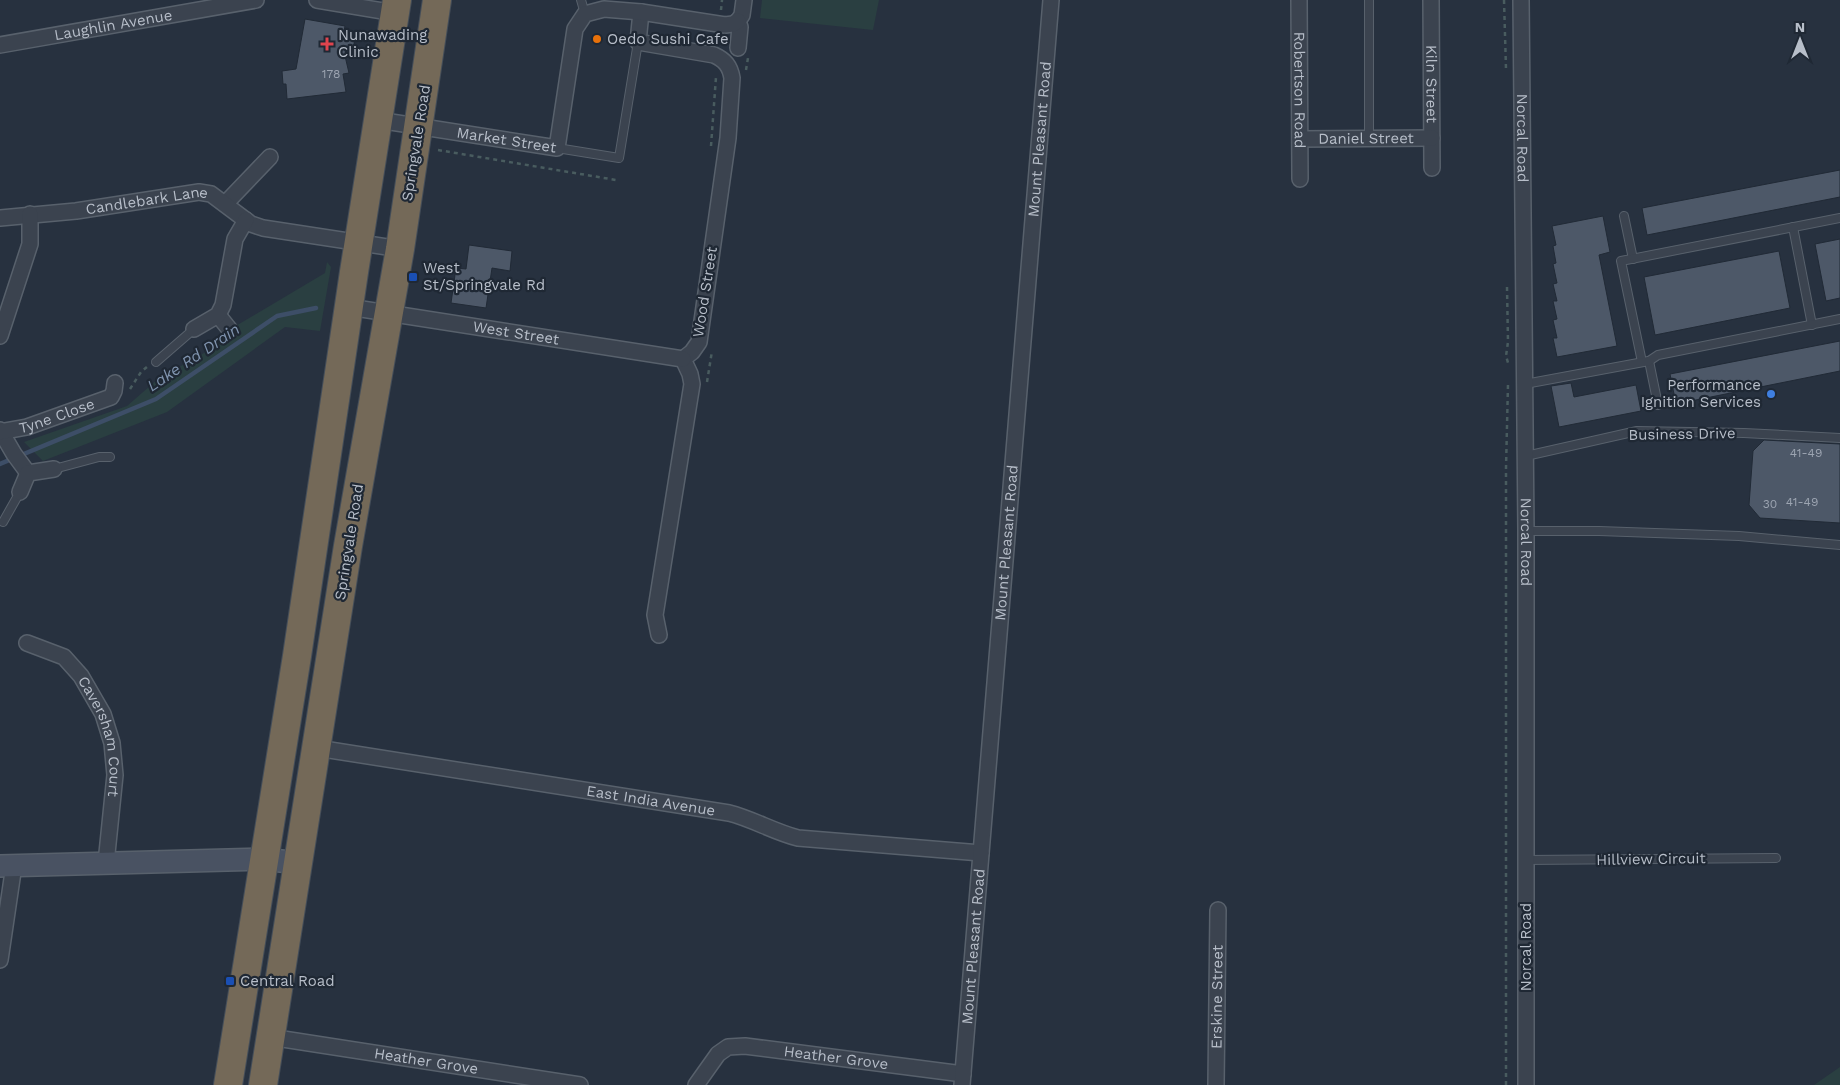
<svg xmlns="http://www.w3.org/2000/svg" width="1840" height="1085" font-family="'Work Sans',sans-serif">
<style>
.green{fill:#2a3f41}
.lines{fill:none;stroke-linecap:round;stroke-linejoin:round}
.stream{stroke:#3d4e67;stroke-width:4.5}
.building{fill:#4d5868;stroke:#212a36}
.lane-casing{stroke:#58616c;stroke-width:10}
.street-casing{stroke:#58616c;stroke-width:18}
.secondary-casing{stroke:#58616c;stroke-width:24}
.highway-casing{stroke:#454e59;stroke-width:30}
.path{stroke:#495c5f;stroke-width:2.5;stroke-dasharray:4 4;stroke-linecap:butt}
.lane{stroke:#3b434f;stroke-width:8}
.street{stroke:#3b434f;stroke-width:15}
.secondary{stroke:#495262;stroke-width:21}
.highway{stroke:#746958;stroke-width:28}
.food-dot{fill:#e8710a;stroke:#1f2834;stroke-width:2}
.health-dot{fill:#e0444e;stroke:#1f2834;stroke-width:2}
.transit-dot{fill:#1a4fb4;stroke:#1f2834;stroke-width:2}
.shop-dot{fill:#3f7fe0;stroke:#1f2834;stroke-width:2}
.labels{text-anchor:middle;stroke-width:4.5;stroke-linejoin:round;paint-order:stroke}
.number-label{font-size:12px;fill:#9ca4b1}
.street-label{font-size:15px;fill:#b7bec9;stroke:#1f2834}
.poi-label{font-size:15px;fill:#b7bec9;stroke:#1f2834;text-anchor:start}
.water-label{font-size:16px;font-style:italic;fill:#8094af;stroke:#1f2834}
</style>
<rect width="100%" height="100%" fill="#27313f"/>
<!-- green -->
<g class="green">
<path d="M762,0H879L873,30L760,18Z"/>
<path d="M327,262L331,267L320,331L285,327L167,412L43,461L24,442L127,406L158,379L211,349L234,327L325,273Z"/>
<path d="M1840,1067V1085H1814Z"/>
</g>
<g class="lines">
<!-- stream -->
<path class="stream" d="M0,464L156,399L277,316L316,308"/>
</g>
<!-- building -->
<g class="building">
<path d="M305,19L345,26L343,36L355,38L352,57L345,56L349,73L343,74L346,92L287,99L286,84H283L282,71L296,69Z"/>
<path d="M1840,170V197L1647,235L1642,208Z"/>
<path d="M1603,216L1610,252L1599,255L1617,346L1557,357L1553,338H1557L1553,320L1557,319L1553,301H1557L1553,284L1557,283L1553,264L1556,263L1553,246L1556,245L1552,226Z"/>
<path d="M1840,239V298L1826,301L1815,244Z"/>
<path d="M469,245L512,251L510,271L492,268L486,308L451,303L456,268L466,269Z"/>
<path d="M1779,251L1790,308L1655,335L1644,277Z"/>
<path d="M1840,341V371L1676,404L1670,374Z"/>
<path d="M1571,383L1574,397L1636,385L1641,411L1559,427L1551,386Z"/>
<path d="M1764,440L1840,444V523L1760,518L1749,505L1753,451Z"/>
</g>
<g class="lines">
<defs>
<g id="lane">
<path d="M581,0L585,14"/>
<path d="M1369,0V138"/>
<path d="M557,148L619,158L638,42"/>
<path d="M1624,216L1633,259"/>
<path d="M1793,227L1812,325"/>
<path d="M1649,361L1658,405"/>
<path d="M156,362L194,329"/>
<path d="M1642,362L1621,261L1840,218"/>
<path d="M1525,384L1649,361L1658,355L1840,319"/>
<path d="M1526,456L1637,431L1744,433L1840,438"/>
<path d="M54,469L99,457H110"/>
<path d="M3,522L20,492"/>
<path d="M1526,531H1599L1739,536L1840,545"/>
<path d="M1525,860L1776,858"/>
</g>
<g id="street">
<path d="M317,0L395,13"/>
<path id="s1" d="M1299,0L1300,179"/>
<path id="s2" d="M1431,0L1432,168"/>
<path id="s3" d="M1521,0L1526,531V1085"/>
<path d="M641,12L638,42L714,55C725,60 730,66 732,78L728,138L699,342L692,352L683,359L690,374L692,384L655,615L659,635"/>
<path id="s4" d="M0,45L256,0"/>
<path d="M738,48L740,27L738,21L742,15L744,0"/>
<path id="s5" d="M378,120L557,148L575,29L585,14L604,9L641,12L725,25L733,24L738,21"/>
<path id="s6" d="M1300,139L1432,138"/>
<path d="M225,204L270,157"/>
<path id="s7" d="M0,218L76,211L199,192L211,194L251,224L263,228L400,249"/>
<path id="s8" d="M349,307L683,359"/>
<path d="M218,315L230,330"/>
<path d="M194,329L218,315L223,305L235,239L246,220"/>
<path d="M0,336L30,244V214"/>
<path d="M0,430L14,454L28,473"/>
<path id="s9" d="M0,432L27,427L111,397L114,391L115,383"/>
<path d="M20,492L28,473L54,469"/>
<path id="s10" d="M27,643L64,657L81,676L103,714L112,743L115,775L106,863"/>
<path id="s11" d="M317,748L729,813C753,819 774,832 798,838L981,853"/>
<path d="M0,960L14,865"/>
<path id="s12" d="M270,1037L580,1085"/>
<path id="s13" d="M696,1085L718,1054L728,1047L745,1046L963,1074"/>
<path id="s14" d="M962,1085L1051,0"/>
<path id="s15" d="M1216,1085L1218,910"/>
</g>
<path id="secondary" d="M0,866L264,859L298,863"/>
<g id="highway">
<path d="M228,1085L297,656L354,272L397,0"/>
<path d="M263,1085L348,546L400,249L437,0"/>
</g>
</defs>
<!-- lane casing -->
<use href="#lane" class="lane-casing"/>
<!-- street casing -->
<use href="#street" class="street-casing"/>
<!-- secondary casing -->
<use href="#secondary" class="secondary-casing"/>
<!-- highway casing -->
<use href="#highway" class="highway-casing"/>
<!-- path -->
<g class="path">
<path d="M1504,0L1506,69"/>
<path d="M721,10L722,0"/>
<path d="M746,70L748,58"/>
<path d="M711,146L716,77"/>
<path d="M438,150L616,180"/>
<path d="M1507,287L1508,342L1506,356L1509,366"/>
<path d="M707,382L712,351"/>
<path d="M130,389L141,372L148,366"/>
<path d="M1506,1085V468L1508,384"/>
</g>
<!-- lane -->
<use href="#lane" class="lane"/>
<!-- street -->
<use href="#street" class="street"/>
<!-- secondary -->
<use href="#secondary" class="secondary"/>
<!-- highway -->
<use href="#highway" class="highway"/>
</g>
<!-- markers -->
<circle class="food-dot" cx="597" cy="39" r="5"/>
<path class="health-dot" d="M324.5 36.5h5v5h5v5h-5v5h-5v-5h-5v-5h5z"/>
<g class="transit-dot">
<rect x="408" y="272" width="10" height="10" rx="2.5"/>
<rect x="225" y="976" width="10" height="10" rx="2.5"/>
</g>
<circle class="shop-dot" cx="1771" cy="394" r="5"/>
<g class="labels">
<!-- number labels -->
<g class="number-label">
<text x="331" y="78">178</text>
<text x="1806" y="457">41-49</text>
<text x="1802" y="506">41-49</text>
<text x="1770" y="508">30</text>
</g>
<!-- street labels -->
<g class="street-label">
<text dy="5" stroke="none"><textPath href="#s4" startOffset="115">Laughlin Avenue</textPath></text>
<text dy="5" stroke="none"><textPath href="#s2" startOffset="84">Kiln Street</textPath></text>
<text dy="5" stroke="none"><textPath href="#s1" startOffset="90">Robertson Road</textPath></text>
<text dy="5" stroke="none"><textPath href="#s5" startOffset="130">Market Street</textPath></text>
<text dy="5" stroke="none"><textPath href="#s6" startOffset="66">Daniel Street</textPath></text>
<text dy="5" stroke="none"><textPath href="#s3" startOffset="138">Norcal Road</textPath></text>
<text dy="5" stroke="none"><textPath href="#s14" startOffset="949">Mount Pleasant Road</textPath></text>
<text transform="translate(416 143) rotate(-81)" y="5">Springvale Road</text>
<text dy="5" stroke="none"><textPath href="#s7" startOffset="148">Candlebark Lane</textPath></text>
<text transform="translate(705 292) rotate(-81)" y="5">Wood Street</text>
<text dy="5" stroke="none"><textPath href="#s8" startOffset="169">West Street</textPath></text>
<text dy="5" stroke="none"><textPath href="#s9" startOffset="59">Tyne Close</textPath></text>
<text transform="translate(1682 434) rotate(-1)" y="5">Business Drive</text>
<text transform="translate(349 542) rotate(-81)" y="5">Springvale Road</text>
<text dy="5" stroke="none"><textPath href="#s14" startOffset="544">Mount Pleasant Road</textPath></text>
<text dy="5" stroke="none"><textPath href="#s3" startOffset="542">Norcal Road</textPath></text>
<text dy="5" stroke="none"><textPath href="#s10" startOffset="130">Caversham Court</textPath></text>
<text dy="5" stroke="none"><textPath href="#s11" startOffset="338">East India Avenue</textPath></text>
<text transform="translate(1651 859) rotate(-1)" y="5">Hillview Circuit</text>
<text dy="5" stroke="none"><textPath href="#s14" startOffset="139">Mount Pleasant Road</textPath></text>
<text transform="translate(1526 947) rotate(-90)" y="5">Norcal Road</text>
<text dy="5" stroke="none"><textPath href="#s15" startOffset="88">Erskine Street</textPath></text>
<text dy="5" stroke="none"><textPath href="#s13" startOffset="159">Heather Grove</textPath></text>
<text dy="5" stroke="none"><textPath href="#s12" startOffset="158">Heather Grove</textPath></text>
</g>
<!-- poi labels -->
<g class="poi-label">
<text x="338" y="40">Nunawading<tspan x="338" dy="17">Clinic</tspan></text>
<text x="607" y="44">Oedo Sushi Cafe</text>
<text x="423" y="273">West<tspan x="423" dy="17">St/Springvale Rd</tspan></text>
<text x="1761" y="390" text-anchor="end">Performance<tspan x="1761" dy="17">Ignition Services</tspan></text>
<text x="240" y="986">Central Road</text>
</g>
<!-- water labels -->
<g class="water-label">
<text transform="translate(193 357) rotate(-34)" y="6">Lake Rd Drain</text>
</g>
</g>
<!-- north arrow -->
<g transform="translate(1800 40)" stroke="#1f2834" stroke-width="4" paint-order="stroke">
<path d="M0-4L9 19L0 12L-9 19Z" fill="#b7bec9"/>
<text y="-8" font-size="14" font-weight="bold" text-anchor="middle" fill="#b7bec9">N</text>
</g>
</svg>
